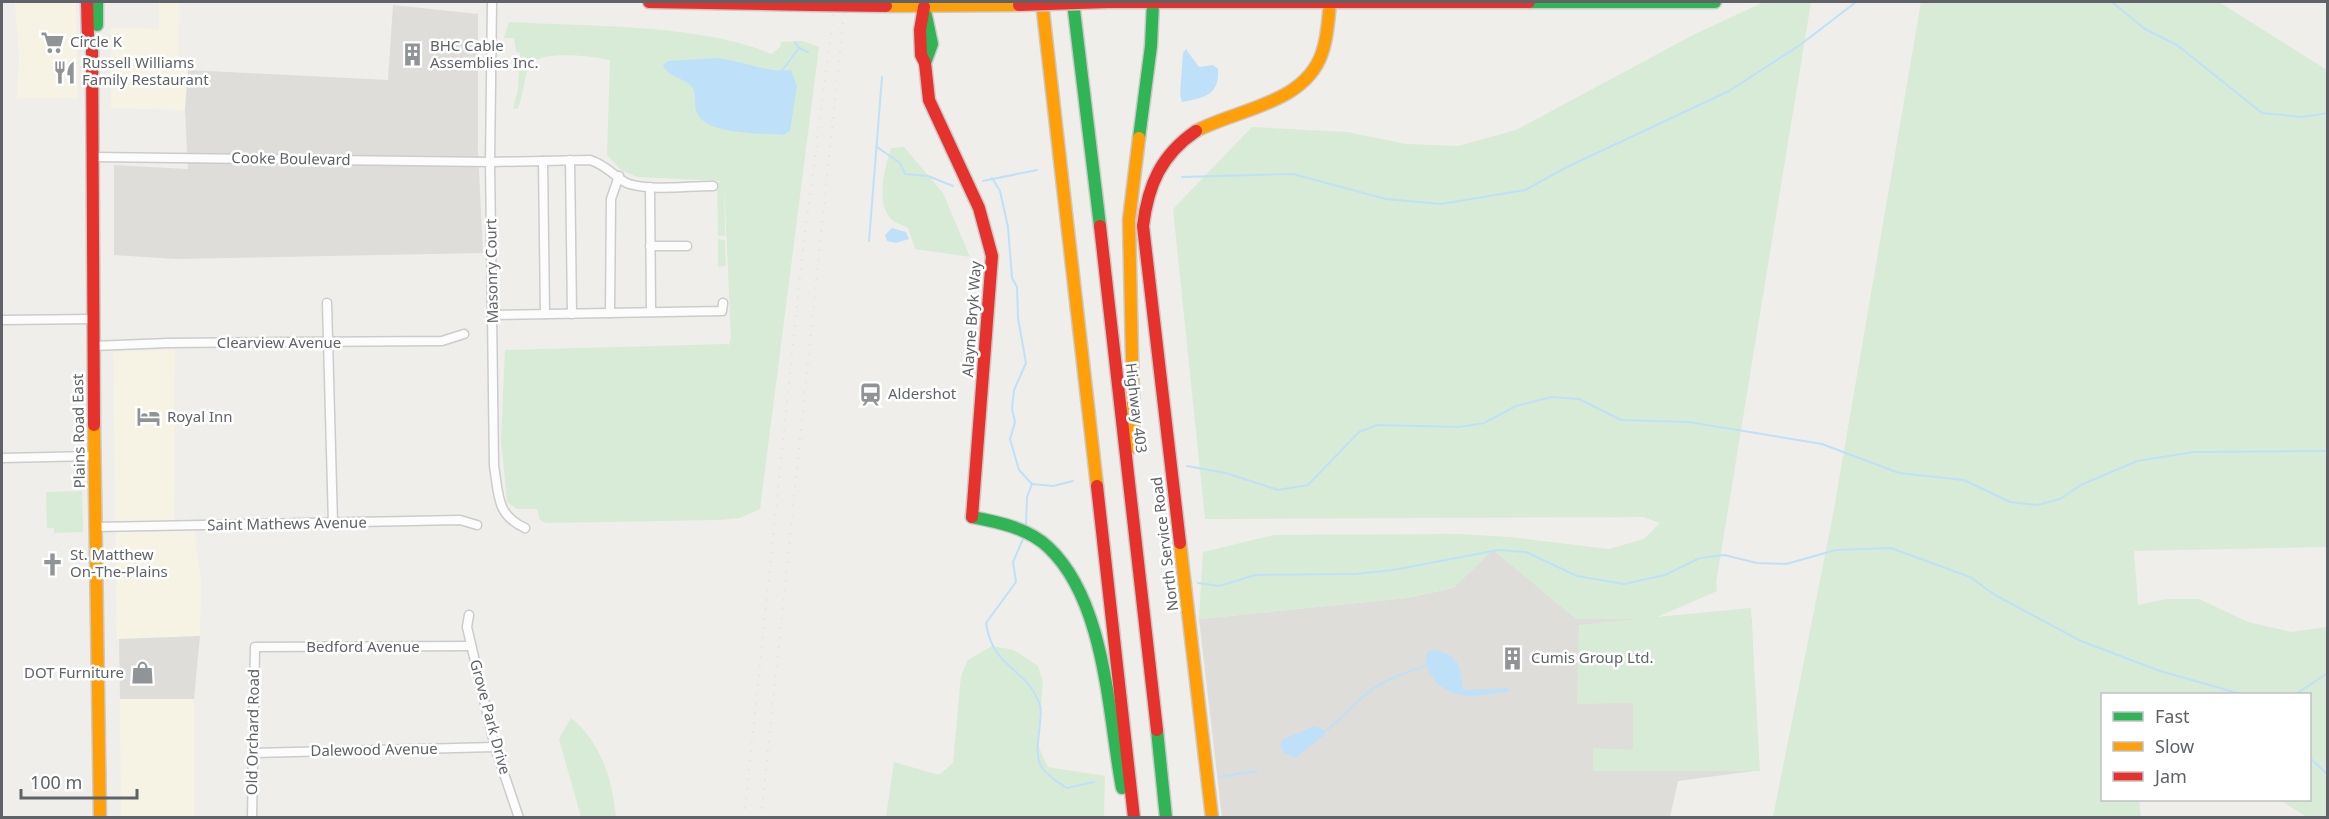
<svg xmlns="http://www.w3.org/2000/svg" width="2329" height="819" font-family="'Noto Sans',sans-serif">
<style>
.commercial{fill:#f7f3e4}
.industrial{fill:#dfddda}
.green{fill:#d8ebd6}
.water{fill:#bfe0f9}
.lines{fill:none;stroke-linecap:round;stroke-linejoin:round}
.stream{stroke:#bfe0f9;stroke-width:2}
.street-casing{stroke:#cbcccc;stroke-width:11}
.fast-casing{stroke:#cacacb;stroke-width:15}
.slow-casing{stroke:#cacacb;stroke-width:15}
.jam-casing{stroke:#cacacb;stroke-width:15}
.street{stroke:#fdfcfc;stroke-width:8}
.fast{stroke:#30b455;stroke-width:12}
.slow{stroke:#ff9f0a;stroke-width:12}
.jam{stroke:#e5322d;stroke-width:12}
.rail{stroke:#e4e4e4;stroke-width:2;stroke-dasharray:1.5 8;stroke-linecap:butt}
.jam-bridge-casing{stroke:#cacacb;stroke-width:15;stroke-linecap:butt}
.jam-bridge{stroke:#e5322d;stroke-width:12}
.labels{text-anchor:middle;stroke-width:5;stroke-linejoin:round;paint-order:stroke}
.poi-label{font-size:15px;fill:#5f6368;stroke:#fff;text-anchor:start}
.street-label{font-size:15px;fill:#5f6368;stroke:#fff}
</style>
<rect width="100%" height="100%" fill="#efeeea"/>
<!-- commercial -->
<g class="commercial">
<path d="M15,2H76L78,98H17L19,59Z"/>
<path d="M159,2H179L178,68L188,70L185,110L111,108V28L159,29Z"/>
<path d="M175,350L174,520H192L201,580L200,636L117,639L113,352Z"/>
<path d="M120,699H194V817H121Z"/>
</g>
<!-- industrial -->
<g class="industrial">
<path d="M393,5L478,14V149L483,253L175,259L114,255V165L188,169L185,110L188,70L388,80Z"/>
<path d="M1493,550L1524,575L1646,618L1752,619L1754,771L1678,781L1670,817H1222L1199,619L1407,598L1453,588Z"/>
<path d="M200,636L194,699H120L119,639Z"/>
</g>
<!-- green -->
<g class="green">
<path d="M1764,2H1811L1716,583L1717,591L1657,617L1751,608L1760,771H1593V748L1633,750V703L1577,704L1579,625L1636,619H1576L1493,550L1453,588L1407,598L1199,619L1203,552L1274,535L1458,534L1510,537L1609,549L1644,539L1660,523L1643,517L1205,519L1173,209L1252,127L1347,132L1406,144L1458,146L1516,130L1693,35Z"/>
<path d="M1921,2H2219L2327,70V547L2134,551L2138,605L2166,599H2199L2248,622L2291,632L2327,627V817H2307L2280,800H2310V694H2102V800H2139L2141,817H1773L1833,515Z"/>
<path d="M509,22C590,27 697,23 772,54L780,47L781,42L803,41L819,47L760,509L740,518L719,520L546,523L540,520L537,509H517L507,502L501,439L505,350L728,344V347L731,338L724,181L725,236H718L717,183L722,181L637,177L621,170L607,155L610,60C593,56 537,49 529,67C524,79 523,95 518,108L513,109L518,89L520,53L516,52L514,38H504Z"/>
<path d="M904,147L943,193L970,257L915,249L908,228C903,225 895,223 891,219C875,201 885,168 891,148Z"/>
<path d="M718,239L725,240L726,266L718,267Z"/>
<path d="M82,491L83,532L54,533V528H47L46,492Z"/>
<path d="M992,646L1014,650L1038,666L1043,682L1037,743L1048,767L1105,776L1104,817H886L894,762L939,775L953,763L961,676L968,660Z"/>
<path d="M571,718C602,744 612,779 616,817H581L559,739Z"/>
</g>
<!-- water -->
<g class="water">
<path d="M1186,49L1199,67L1213,65L1218,69C1220,95 1204,98 1182,102L1180,94L1183,53Z"/>
<path d="M716,58C742,60 765,73 791,70L797,86L790,131L783,135C762,133 710,135 698,115C692,105 699,92 689,84C680,77 668,77 663,65L668,61Z"/>
<path d="M892,228L906,232L909,239L896,243L887,241L885,235Z"/>
<path d="M1434,650C1460,655 1461,667 1463,690L1508,688L1509,692C1495,692 1476,698 1462,695C1440,691 1423,674 1427,652Z"/>
<path d="M1315,726L1325,731V735L1295,758L1285,754L1280,746L1283,739Z"/>
</g>
<g class="lines">
<!-- stream -->
<g class="stream">
<path d="M2112,2L2145,29L2177,45L2262,113L2302,117L2328,113"/>
<path d="M795,42L799,48L808,52"/>
<path d="M781,72L799,48"/>
<path d="M877,147L900,163L905,174L928,176L953,186"/>
<path d="M1182,177L1293,174L1386,199L1441,204L1525,190L1567,167L1729,91L1800,45L1856,2"/>
<path d="M992,178L1000,191L1008,227L1012,278L1017,287L1018,318L1026,363L1014,390L1012,409L1015,422L1010,439L1019,470L1032,484L1053,486L1073,481"/>
<path d="M983,181L1037,170"/>
<path d="M869,241L882,77"/>
<path d="M1187,466L1226,473L1278,490L1308,485L1359,432L1377,425L1459,427L1484,423L1516,406L1551,397L1579,399L1621,420L1689,422L1822,444L1899,473L1964,480L2010,502L2037,505L2060,499L2081,485L2137,461L2194,452L2328,451"/>
<path d="M1026,525L1027,497L1032,484"/>
<path d="M1023,539L1013,562L1016,582L986,623C993,670 1026,666 1040,705C1042,711 1040,717 1040,723C1036,760 1033,768 1067,788L1094,782"/>
<path d="M1198,583L1219,586L1255,575L1355,574L1393,570L1498,550L1526,552L1577,576L1624,584L1665,575L1700,558L1724,555L1757,563L1786,564L1836,550L1891,548L1970,577L1995,595L2081,641L2160,671L2241,694"/>
<path d="M2296,694L2328,673"/>
<path d="M1324,732C1341,720 1353,704 1370,691C1386,679 1407,672 1426,666"/>
<path d="M2310,758L2328,775"/>
<path d="M1219,777L1257,771"/>
</g>
<defs>
<g id="street">
<path d="M492,2L490,162L494,466C499,495 496,515 525,528"/>
<path d="M93,157L490,162L590,160C609,166 617,180 629,184C655,191 686,186 713,186"/>
<path d="M570,160L572,314"/>
<path d="M543,161L545,314"/>
<path d="M650,187L651,312"/>
<path d="M650,246H687"/>
<path d="M327,303L333,524"/>
<path d="M610,313L611,199L619,176"/>
<path d="M493,315L722,311L723,303"/>
<path d="M2,320L92,319"/>
<path d="M93,346L168,343L442,341L464,334"/>
<path d="M2,458L95,456"/>
<path d="M96,527L460,520L477,525"/>
<path d="M469,615L467,627L495,747L519,818"/>
<path d="M253,753L495,747"/>
<path d="M252,818L255,647L471,646"/>
</g>
<g id="fast">
<path d="M97,2V25"/>
<path d="M924,2V7"/>
<path d="M1073,2L1100,226"/>
<path d="M1529,2H1715"/>
<path d="M925,11L932,44L925,63"/>
<path d="M1139,138L1151,46L1153,2"/>
<path d="M972,517C998,522 1028,528 1048,547C1106,601 1108,714 1122,788"/>
<path d="M1157,730L1166,818"/>
</g>
<g id="slow">
<path d="M1042,2L1097,486"/>
<path d="M1330,2V3"/>
<path d="M886,6L1019,5"/>
<path d="M1196,131C1237,109 1305,104 1322,53C1328,37 1328,20 1330,3"/>
<path d="M94,425L100,818"/>
<path d="M1134,447L1129,220L1139,138"/>
<path d="M1180,543L1212,818"/>
</g>
<g id="jam">
<path d="M87,2L88,38L92,44L94,425"/>
<path d="M649,2L812,5"/>
<path d="M1107,2H1529"/>
<path d="M924,7L920,30L921,55L925,63L929,100L979,208L992,256L972,517"/>
<path d="M1100,226L1157,730"/>
<path d="M1097,486L1134,818"/>
<path d="M1180,543L1143,226C1148,185 1161,155 1196,131"/>
</g>
</defs>
<!-- street casing -->
<use href="#street" class="street-casing"/>
<!-- fast casing -->
<use href="#fast" class="fast-casing"/>
<!-- slow casing -->
<use href="#slow" class="slow-casing"/>
<!-- jam casing -->
<use href="#jam" class="jam-casing"/>
<!-- street -->
<use href="#street" class="street"/>
<!-- fast -->
<use href="#fast" class="fast"/>
<!-- slow -->
<use href="#slow" class="slow"/>
<!-- jam -->
<use href="#jam" class="jam"/>
<!-- rail -->
<g class="rail">
<path d="M744,818L802,257L835,2"/>
<path d="M761,818L845,2"/>
</g>
<defs>
<g id="jam-bridge">
<path d="M812,5L886,6"/>
<path d="M1019,5L1107,2"/>
</g>
</defs>
<!-- jam-bridge casing -->
<use href="#jam-bridge" class="jam-bridge-casing"/>
<!-- jam-bridge -->
<use href="#jam-bridge" class="jam-bridge"/>
</g>
<!-- icons -->
<defs>
<symbol id="supermarket-bare" viewBox="-9 -9 18 18"><path d="M-6-5.5h2.5l.6 2H6L4.5 2H-2.5L-4.4-4H-6ZM-1.5 3.2a1.3 1.3 0 1 0 .1 0ZM3 3.2a1.3 1.3 0 1 0 .1 0Z" fill="#919496" stroke="#fff" stroke-width="2.5" paint-order="stroke"/></symbol>
<symbol id="building-bare" viewBox="-9 -9 18 18"><path d="M-4-6H4V6H1V3H-1V6H-4ZM-2.5-4.3h1.7v1.8h-1.7ZM.8-4.3h1.7v1.8H.8ZM-2.5-1h1.7V.8h-1.7ZM.8-1h1.7V.8H.8Z" fill="#919496" stroke="#fff" stroke-width="2.5" paint-order="stroke"/></symbol>
<symbol id="restaurant-bare" viewBox="-9 -9 18 18"><path d="M-5-6h1v4h1v-4h1v4h1v-4h1v5L-1.5 .5V6h-2V.5L-5-1ZM5-6V6H3V1.5H1.5Q1.5-4 5-6Z" fill="#919496" stroke="#fff" stroke-width="2.5" paint-order="stroke"/></symbol>
<symbol id="station-bare" viewBox="-9 -9 18 18"><path d="M-3-6H3Q5-6 5-4V2Q5 4 3 4L4.5 6H3L1.5 4h-3L-3 6H-4.5L-3 4Q-5 4-5 2V-4Q-5-6-3-6ZM-3.5-4v3h7v-3ZM-3.5 1v1.5H-2V1ZM2 1v1.5H3.5V1Z" fill="#919496" stroke="#fff" stroke-width="2.5" paint-order="stroke"/></symbol>
<symbol id="hotel-bare" viewBox="-9 -9 18 18"><path d="M-6-4.5h1.5V1H6V5H4.5V3h-9V5H-6ZM-4 0a1.8 1.8 0 1 1 3.6 0ZM.5 0V-2.5h3Q6-2.5 6 0Z" fill="#919496" stroke="#fff" stroke-width="2.5" paint-order="stroke"/></symbol>
<symbol id="church-bare" viewBox="-9 -9 18 18"><path d="M-1.2-6h2.4v3.5h3.3v2.4h-3.3V6h-2.4V-.1h-3.3v-2.4h3.3Z" fill="#919496" stroke="#fff" stroke-width="2.5" paint-order="stroke"/></symbol>
<symbol id="shop-bare" viewBox="-9 -9 18 18"><path d="M-5-2.5h2.3a2.7 3.5 0 0 1 5.4 0H5L5.5 6h-11ZM-1.5-2.5h3a1.5 2.3 0 0 0-3 0Z" fill="#919496" stroke="#fff" stroke-width="2.5" paint-order="stroke"/></symbol>
</defs>
<g fill-rule="evenodd">
<use href="#supermarket-bare" x="36" y="26" width="33" height="33"/>
<use href="#building-bare" x="396" y="38" width="33" height="33"/>
<use href="#restaurant-bare" x="48" y="56" width="33" height="33"/>
<use href="#station-bare" x="854" y="378" width="33" height="33"/>
<use href="#hotel-bare" x="132" y="400" width="33" height="33"/>
<use href="#church-bare" x="36" y="548" width="33" height="33"/>
<use href="#building-bare" x="1496" y="642" width="33" height="33"/>
<use href="#shop-bare" x="126" y="656" width="33" height="33"/>
</g>
<g class="labels">
<!-- poi labels -->
<g class="poi-label">
<text x="70" y="47">Circle K</text>
<text x="430" y="51">BHC Cable<tspan x="430" dy="17">Assemblies Inc.</tspan></text>
<text x="82" y="68">Russell Williams<tspan x="82" dy="17">Family Restaurant</tspan></text>
<text x="888" y="399">Aldershot</text>
<text x="167" y="422">Royal Inn</text>
<text x="70" y="560">St. Matthew<tspan x="70" dy="17">On-The-Plains</tspan></text>
<text x="1531" y="663">Cumis Group Ltd.</text>
<text x="124" y="678" text-anchor="end">DOT Furniture</text>
</g>
<!-- street labels -->
<g class="street-label">
<text transform="translate(291 159) rotate(1)" y="5">Cooke Boulevard</text>
<text transform="translate(492 271) rotate(-91)" y="5">Masonry Court</text>
<text transform="translate(972 319) rotate(-86)" y="5">Alayne Bryk Way</text>
<text x="279" y="348">Clearview Avenue</text>
<text transform="translate(1136 408) rotate(83)" y="5">Highway 403</text>
<text transform="translate(79 431) rotate(-91)" y="5">Plains Road East</text>
<text transform="translate(287 524) rotate(-1)" y="5">Saint Mathews Avenue</text>
<text transform="translate(1165 544) rotate(-97)" y="5">North Service Road</text>
<text x="363" y="652">Bedford Avenue</text>
<text transform="translate(490 717) rotate(75)" y="5">Grove Park Drive</text>
<text transform="translate(253 732) rotate(-89)" y="5">Old Orchard Road</text>
<text transform="translate(374 750) rotate(-1)" y="5">Dalewood Avenue</text>
</g>
</g>
<!-- border -->
<rect width="2329" height="819" fill="none" stroke="#5f6368" stroke-width="6"/>
<!-- legend -->
<rect x="2101" y="693" width="210" height="108" fill="#ffffff" stroke="#bfc1c3" stroke-width="1.5"/>
<rect x="2113" y="712" width="30" height="9" fill="#30b455" stroke="#bfc1c3" stroke-width="1.5"/>
<text x="2155" y="723" font-size="18" fill="#5f6368">Fast</text>
<rect x="2113" y="742" width="30" height="9" fill="#ff9f0a" stroke="#bfc1c3" stroke-width="1.5"/>
<text x="2155" y="753" font-size="18" fill="#5f6368">Slow</text>
<rect x="2113" y="772" width="30" height="9" fill="#e5322d" stroke="#bfc1c3" stroke-width="1.5"/>
<text x="2155" y="783" font-size="18" fill="#5f6368">Jam</text>
<!-- scale -->
<path d="M21 789v9h116v-9" fill="none" stroke="#5f6368" stroke-width="3"/>
<text x="30" y="789" font-size="18" fill="#5f6368" stroke="#ffffff" stroke-width="4.5" paint-order="stroke">100 m</text>
</svg>
